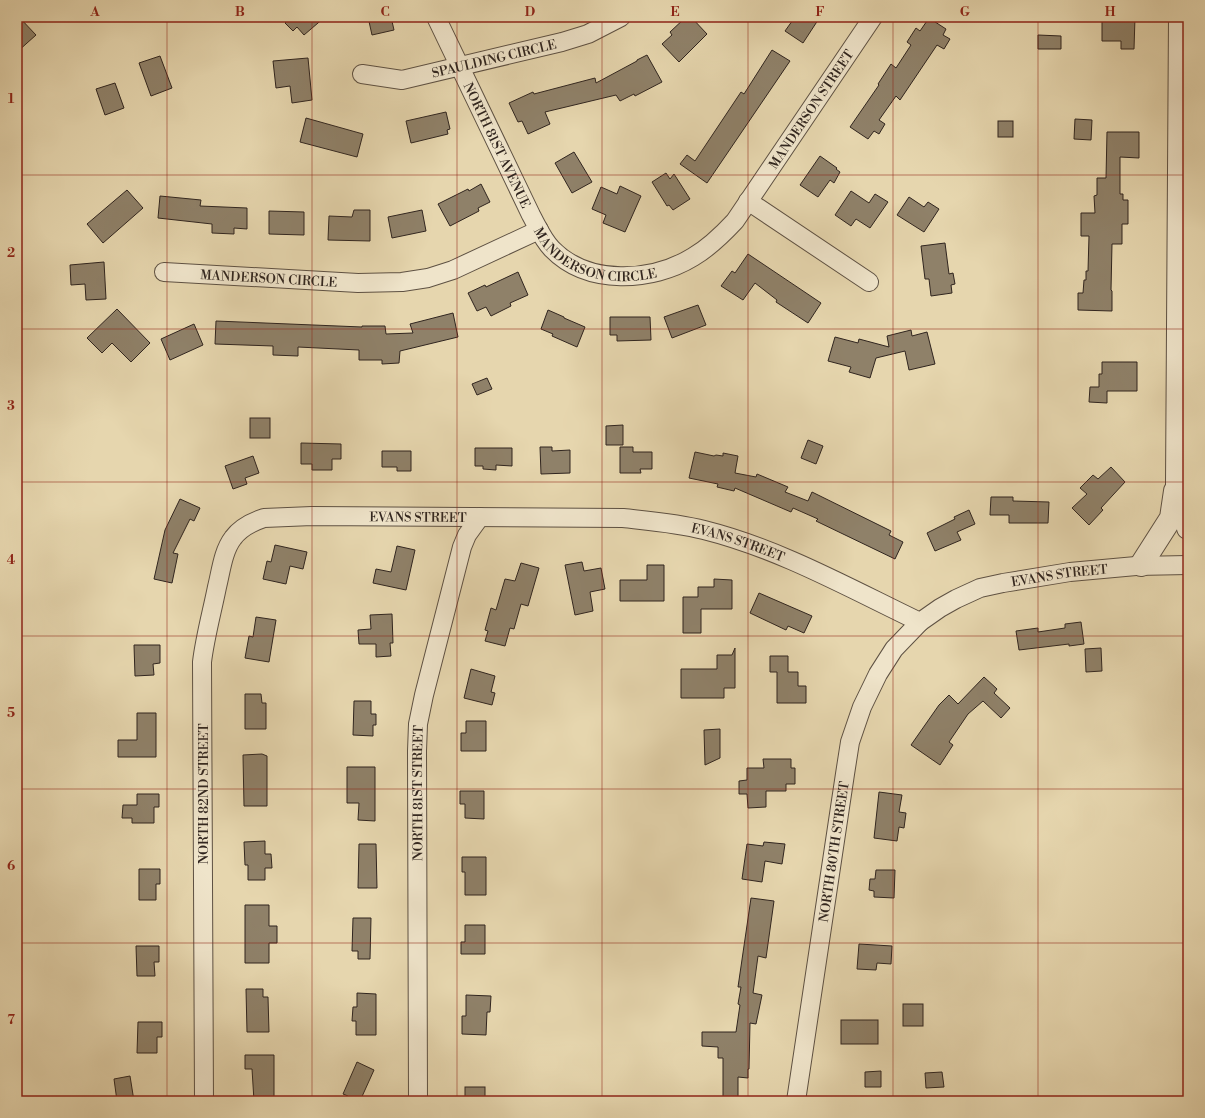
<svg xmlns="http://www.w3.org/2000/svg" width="1205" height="1118" font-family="'Libre Bodoni',serif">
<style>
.building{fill:#8f8169;stroke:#30251f}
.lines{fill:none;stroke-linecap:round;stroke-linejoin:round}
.minor-casing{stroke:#5e5143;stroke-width:20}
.tertiary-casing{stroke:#5e5143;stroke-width:24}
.minor{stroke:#efe4ca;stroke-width:18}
.tertiary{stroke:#efe4ca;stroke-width:22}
.grid{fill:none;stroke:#8f2418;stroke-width:1;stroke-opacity:0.55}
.labels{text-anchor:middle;stroke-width:4;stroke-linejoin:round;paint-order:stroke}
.street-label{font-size:13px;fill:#30251f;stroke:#efe4ca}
.neatline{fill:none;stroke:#8f2418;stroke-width:1.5}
.grid-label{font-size:13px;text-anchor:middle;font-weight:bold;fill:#8f2418}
</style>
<rect width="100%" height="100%" fill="#e6d6ae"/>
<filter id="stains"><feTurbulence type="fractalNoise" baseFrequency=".005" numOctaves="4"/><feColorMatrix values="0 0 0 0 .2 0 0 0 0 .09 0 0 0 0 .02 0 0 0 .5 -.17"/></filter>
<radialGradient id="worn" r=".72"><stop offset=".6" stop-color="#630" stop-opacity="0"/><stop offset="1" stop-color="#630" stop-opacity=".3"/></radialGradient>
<!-- building -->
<g class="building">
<path d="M17,17H19L36,35L17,52Z"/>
<path d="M288,17H325L304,35L297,27L293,31L285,23L289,19Z"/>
<path d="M368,17H391L394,30L372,35Z"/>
<path d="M686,17H691L707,34L679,62L662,44L672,35L670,32Z"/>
<path d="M795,17H820L803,43L785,31Z"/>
<path d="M1116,17H1135L1134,49H1121V41H1102V20H1116Z"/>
<path d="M929,18L946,29L943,35L950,39L944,49L937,45L900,100L896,96L879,120L885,124L879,134L874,131L868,139L850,127L879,85L878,84L891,64L896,68L911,45L907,42L916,28L920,31Z"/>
<path d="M1038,35L1061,36V49H1038Z"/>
<path d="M772,50L790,61L707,183L680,164L687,155L695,161L741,92L744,94Z"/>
<path d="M647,55L662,82L635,96L634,94L620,101L616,95L545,112L550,124L528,134L522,121L518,122L509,103L533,92L534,94L595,78L596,83L637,61V60Z"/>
<path d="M160,56L172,88L151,96L139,63Z"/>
<path d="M308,58L312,100L292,103L290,86L276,88L273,61Z"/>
<path d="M115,83L124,108L105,115L96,89Z"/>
<path d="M446,112L450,129L447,130L448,134L411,143L406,121Z"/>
<path d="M306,118L363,134L357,157L300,142Z"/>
<path d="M1075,119L1092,120L1091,140L1074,139Z"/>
<rect x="998" y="121" width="15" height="16"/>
<path d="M1107,132H1139V158L1120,157V194H1123V200H1128V224H1122V244H1112L1111,290L1112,291V311L1078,310V293H1083L1084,280H1086V271H1088L1089,236H1081V213H1095L1094,196L1097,195V178H1106Z"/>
<path d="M574,152L592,182L572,193L555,163Z"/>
<path d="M820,156L837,168L836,169L840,172L834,183L830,180L818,197L800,185Z"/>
<path d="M666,173L670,179L674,174L690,199L673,210L669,205L667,206L652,182Z"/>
<path d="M481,184L490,202L478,208L479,211L450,226L438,204L468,189L469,191Z"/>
<path d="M620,186L641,196L625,232L603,223L606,215L592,209L601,187L617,194Z"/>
<path d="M127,190L143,208L103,243L87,224Z"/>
<path d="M851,191L869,203L875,194L888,202L870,228L856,219L851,226L835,215Z"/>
<path d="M160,196L201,200L200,206L247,208V229L234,228V234L212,233V224L158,218Z"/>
<path d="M909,197L924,207L928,202L939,209L924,232L897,215Z"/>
<path d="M354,210H370V241L328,240L329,216L352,217Z"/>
<path d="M422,210L426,231L392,238L388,217Z"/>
<path d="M269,211L304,212V235L269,234Z"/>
<path d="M945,243L949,274L953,273L955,284L951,285L952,293L931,296L929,279H925L921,246Z"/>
<path d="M748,254L821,303L808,323L776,302L777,300L755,283L743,300L721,286L732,271L735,273Z"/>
<path d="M104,262L106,299L86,300L85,284L71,285L70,265Z"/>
<path d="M518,272L528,295L510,303L511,306L491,316L486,307L477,311L468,293L485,285L486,287Z"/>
<path d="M698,305L706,325L672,338L664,317Z"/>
<path d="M117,309L150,343L131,362L112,343L102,353L87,338Z"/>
<path d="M548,310L564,317V318L585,327L577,347L552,336L553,334L541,329Z"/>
<path d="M453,313L458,337L400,351L399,363L382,364V360H359V350L298,347V356L273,355V346L215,344L216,321L362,327V326H385L386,334L413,333L410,324Z"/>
<path d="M610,317H650L651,340L617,341V335H610Z"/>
<path d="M194,324L203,345L170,360L161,339Z"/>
<path d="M911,330L912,336L927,332L935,364L909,370L905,351L876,358L870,378L849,372L851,367L828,361L835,337L858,343L859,339L889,347L887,336Z"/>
<path d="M1102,362H1137V391H1107V403L1089,402L1090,387H1099V374H1102Z"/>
<path d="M487,378L492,389L477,395L472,384Z"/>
<rect x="250" y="418" width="20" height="20"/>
<path d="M623,425V445H606V426Z"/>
<path d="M808,440L823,446L816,464L801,458Z"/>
<path d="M301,443L341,444V459H332V470H312V464H301Z"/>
<path d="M540,447H552V451L570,450V473L541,474Z"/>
<path d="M620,447H633V452H652V469H640L641,473H620Z"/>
<path d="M475,448H512V466L496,465V470L483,469V466H475Z"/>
<path d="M382,451H411V471H397V467H382Z"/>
<path d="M695,452L714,456L716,455L723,456V453L738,456L735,473L756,477L757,474L788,487L785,492L808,501L812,492L891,531L889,535L903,542L895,559L816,521L818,519L793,508L791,512L735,488L734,491L717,487L718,484L689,478Z"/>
<path d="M253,456L259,473L245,478L247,484L233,489L225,466Z"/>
<path d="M1111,467L1125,482L1101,508L1103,510L1089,525L1072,508L1087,494L1080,488L1093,475L1098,479Z"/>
<path d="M991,497H1013V501L1049,502L1048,523H1009V515H990Z"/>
<path d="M180,499L200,508L194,521L190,519L173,553L178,554L172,583L154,579L165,530Z"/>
<path d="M969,510L975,524L957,532L961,540L935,551L927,533L955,519L954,517Z"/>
<path d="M275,545L307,552L303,569L290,566L286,584L263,579L267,561L271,562Z"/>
<path d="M397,546L415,550L406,590L373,583L376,569L391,572Z"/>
<path d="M582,562L584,571L601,568L605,589L590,592L593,611L575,615L565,565Z"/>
<path d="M521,563L539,568L528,606L521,604L514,629L510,628L505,646L485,641L488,631L485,630L491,608L496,610L505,579L515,581Z"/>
<path d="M647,565H664V601H620V580H647Z"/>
<path d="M714,579L732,580V609H701V633H683V597H698V587H714Z"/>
<path d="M759,593L812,616L804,633L788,626L786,630L750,613Z"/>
<path d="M392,614L393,643H390L391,656L376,657V644H359L358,630L371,629L370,615Z"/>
<path d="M256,617L276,620L269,662L245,658L249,636L253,637Z"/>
<path d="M1081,622L1084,644L1069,646V644L1019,650L1016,631L1038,628V632L1065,628V624Z"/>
<path d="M134,645H160V663L153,664L154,675L135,676Z"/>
<path d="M735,648V688H724V698H681V669H717V655H732Z"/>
<path d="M1101,648L1102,671L1086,672L1085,649Z"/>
<path d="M770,656H788V672H798V686H806V703H777V672H770Z"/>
<path d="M471,669L495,676L491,692L495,693L492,705L464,698Z"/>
<path d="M984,677L997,689L994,693L1010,708L1001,718L983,701L968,714L949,742L953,745L940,765L911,745L939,705L949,695L958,704Z"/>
<path d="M245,694H261L262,703H266V729H245Z"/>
<path d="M354,701H371V714H376V725H373V736L353,735Z"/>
<path d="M137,713H156V757H118V740H137Z"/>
<path d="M466,721H486V751H461V733H466Z"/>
<path d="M720,729V758L705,765L704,730Z"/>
<path d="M262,754L267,756V806H244L243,755Z"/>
<path d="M763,759H791V768H795V784H786V791H766V807L748,808L747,794H739V781L747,780V768H764Z"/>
<path d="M347,767H375V821L358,820L359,803H347Z"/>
<path d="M460,791H484V819L465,818V804H460Z"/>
<path d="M879,792L902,795L899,812L906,813L904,828L899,827L897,841L874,838Z"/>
<path d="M137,794H159V807H154V823H132V818H122L123,805H137Z"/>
<path d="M265,841V854H271L272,868H265V880H248V865H245L244,842Z"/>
<path d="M764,842L785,844L782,864L765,861L762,882L742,879L747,844L763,846Z"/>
<path d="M359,844H376L377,888H358Z"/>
<path d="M462,857H486V895H465V872H462Z"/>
<path d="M139,869H160V884H156V900H139Z"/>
<path d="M876,870H895L894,898L874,897V891L869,890L870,879H875Z"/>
<path d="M751,898L774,901L766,958L758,956L753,993L762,995L756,1024L750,1023L749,1069H748V1078L738,1077V1101H723V1058H718V1047L702,1046V1032H736L740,1005L738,1004L741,987H738Z"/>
<path d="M245,905H269V926H277V943H269V963H245Z"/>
<path d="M353,918H371L370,959H358V951H352Z"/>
<path d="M465,925H485V954H461V942H465Z"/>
<path d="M859,944L892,946L891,964L877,963L876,970L857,969Z"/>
<path d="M136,946H159V962H154L155,976H137Z"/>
<path d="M246,989H263V997H268L269,1032H247Z"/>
<path d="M357,993L376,994V1035H356V1021H352L353,1007H357Z"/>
<path d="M466,995L491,996L490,1012H487L486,1035L462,1034V1016H466Z"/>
<rect x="903" y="1004" width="20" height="22"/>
<rect x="841" y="1020" width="37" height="24"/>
<path d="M138,1022H162V1037H157V1053H137Z"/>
<path d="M245,1055H274V1101H254L252,1069H245Z"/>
<path d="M357,1062L374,1070L360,1101H346L348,1096L343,1094Z"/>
<path d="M881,1071V1087H865V1072Z"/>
<path d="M942,1072L944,1087L926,1088L925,1073Z"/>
<path d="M130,1076L134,1101H117L114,1079Z"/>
<rect x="465" y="1087" width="20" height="14"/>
</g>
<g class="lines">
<defs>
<g id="minor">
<path id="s1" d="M436,17L531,215C537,226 543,240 552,249C588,286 652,282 693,257C710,247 722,235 735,221L873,17"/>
<path id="s2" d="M362,74L402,80L562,42L588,34L621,17"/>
<path d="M748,201L869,282"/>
<path id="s3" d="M164,272L358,283L402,282L428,278L453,270L539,230"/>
<path id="s4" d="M204,1101L202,662C205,637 212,612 217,587C221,571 223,551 233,538C241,527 252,522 264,518L312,516L623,518C650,521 677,523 704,530C780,549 849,588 920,622L940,608L956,599L980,588L1003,583L1070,572L1136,566L1188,565"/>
<path id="s5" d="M418,1101L417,751L418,724L424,695L462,547L467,535L480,517"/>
<path id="s6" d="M796,1101L845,774L850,742L862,707L878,674L894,649L920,622"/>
</g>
<g id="tertiary">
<path d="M1180,17L1177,484L1188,528"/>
<path d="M1141,565L1171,518L1175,491"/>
</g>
</defs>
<!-- minor casing -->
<use href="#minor" class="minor-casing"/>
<!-- tertiary casing -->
<use href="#tertiary" class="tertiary-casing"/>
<!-- minor -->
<use href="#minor" class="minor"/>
<!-- tertiary -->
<use href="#tertiary" class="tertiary"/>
</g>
<!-- grid -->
<path class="grid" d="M167,17V1101M312,17V1101M457,17V1101M602,17V1101M748,17V1101M893,17V1101M1038,17V1101M17,175H1188M17,329H1188M17,482H1188M17,636H1188M17,789H1188M17,943H1188"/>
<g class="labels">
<!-- street labels -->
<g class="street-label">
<text dy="5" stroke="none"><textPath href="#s2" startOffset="135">SPAULDING CIRCLE</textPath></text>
<text dy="5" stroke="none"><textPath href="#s1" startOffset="602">MANDERSON STREET</textPath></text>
<text dy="5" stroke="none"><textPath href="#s1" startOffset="142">NORTH 81ST AVENUE</textPath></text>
<text dy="5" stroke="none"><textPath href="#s1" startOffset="303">MANDERSON CIRCLE</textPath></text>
<text dy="5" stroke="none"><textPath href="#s3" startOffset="105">MANDERSON CIRCLE</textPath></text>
<text dy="5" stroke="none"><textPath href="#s4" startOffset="759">EVANS STREET</textPath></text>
<text dy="5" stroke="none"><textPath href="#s4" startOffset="1082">EVANS STREET</textPath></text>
<text dy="5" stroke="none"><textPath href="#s4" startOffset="1431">EVANS STREET</textPath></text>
<text dy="5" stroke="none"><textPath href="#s5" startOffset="308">NORTH 81ST STREET</textPath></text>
<text transform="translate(203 794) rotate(-90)" y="5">NORTH 82ND STREET</text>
<text dy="5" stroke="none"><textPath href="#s6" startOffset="252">NORTH 80TH STREET</textPath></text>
</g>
</g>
<!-- margin -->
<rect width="1205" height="1118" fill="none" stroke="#e6d6ae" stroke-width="44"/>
<rect x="22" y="22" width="1161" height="1074" class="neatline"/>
<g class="grid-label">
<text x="95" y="16">A</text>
<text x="240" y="16">B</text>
<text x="385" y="16">C</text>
<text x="530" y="16">D</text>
<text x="675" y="16">E</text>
<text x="820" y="16">F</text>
<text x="965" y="16">G</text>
<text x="1110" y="16">H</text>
<text x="11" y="103">1</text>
<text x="11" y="257">2</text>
<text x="11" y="410">3</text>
<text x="11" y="564">4</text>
<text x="11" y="717">5</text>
<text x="11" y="870">6</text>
<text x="11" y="1024">7</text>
</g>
<rect width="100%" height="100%" filter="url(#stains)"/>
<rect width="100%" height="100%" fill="url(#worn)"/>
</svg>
